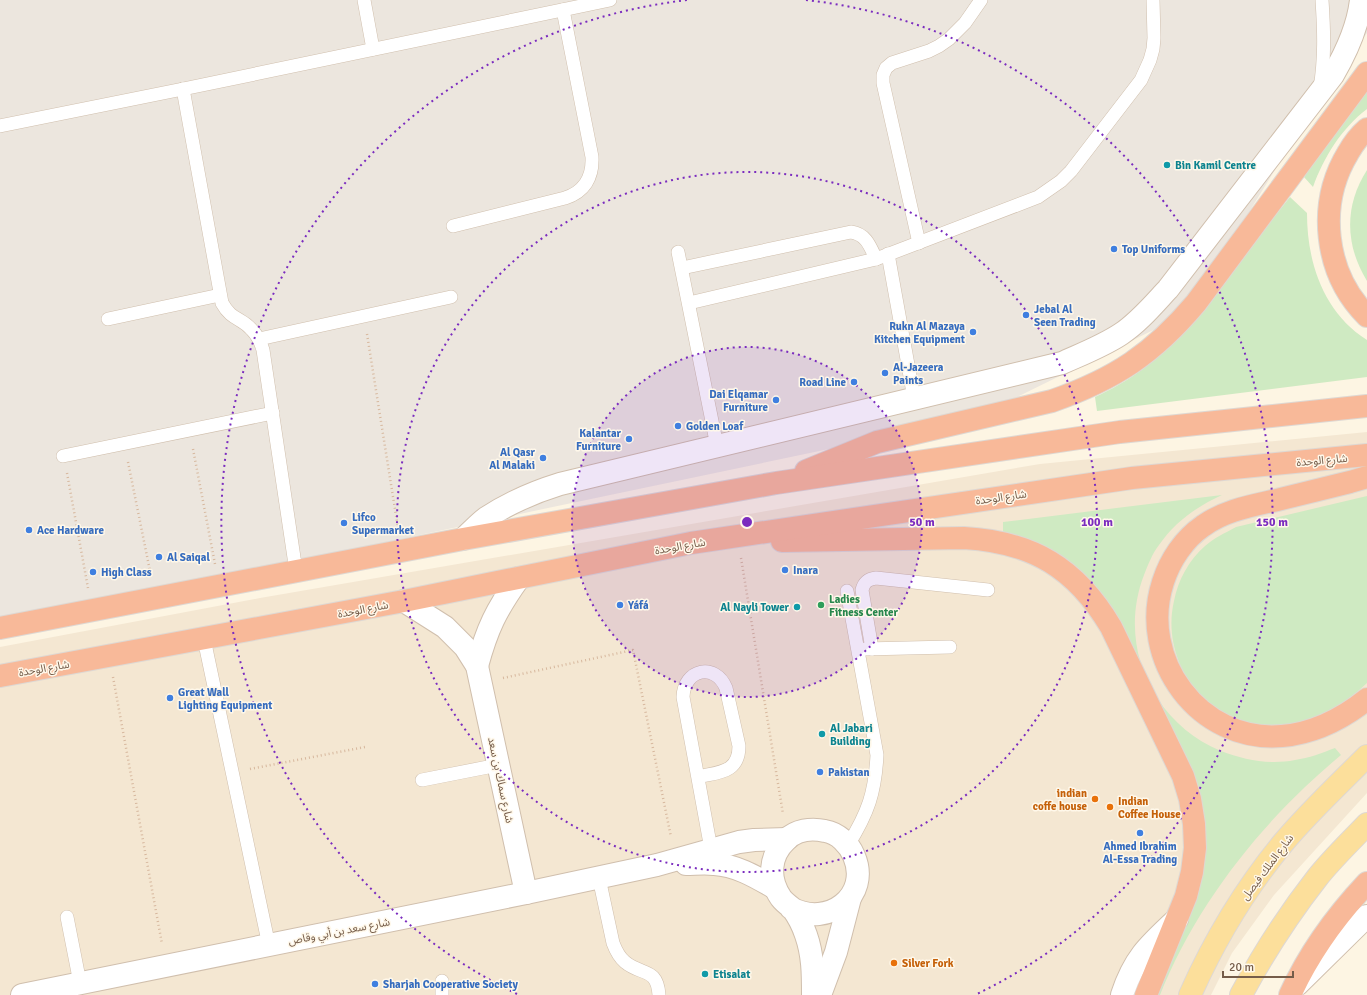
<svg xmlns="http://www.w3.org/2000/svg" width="1367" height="995" font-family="Signika,'Noto Sans Arabic',sans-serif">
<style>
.residential{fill:#f4e7d2}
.industrial{fill:#ece6de}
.green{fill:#cfeac2}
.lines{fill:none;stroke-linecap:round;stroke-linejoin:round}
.lane-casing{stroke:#d0bfad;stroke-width:14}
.street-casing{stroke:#d0bfad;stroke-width:24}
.primary-casing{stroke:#ded8d3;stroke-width:24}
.highway-casing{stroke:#ded8d3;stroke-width:24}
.path{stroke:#d7b89e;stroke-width:2.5;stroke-dasharray:1 3;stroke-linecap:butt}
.lane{stroke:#fff;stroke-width:13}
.street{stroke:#fff;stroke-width:22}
.primary{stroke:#fcdf9b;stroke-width:22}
.highway{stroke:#f8b999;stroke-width:22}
.ring{fill:none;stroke:#7b2cbf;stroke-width:2;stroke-dasharray:2 4}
.culture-dot{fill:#0f9aa8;stroke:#fff8ea;stroke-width:1.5}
.shop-dot{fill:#3f7fe0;stroke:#fff8ea;stroke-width:1.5}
.leisure-dot{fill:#2e9e5b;stroke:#fff8ea;stroke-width:1.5}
.food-dot{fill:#e8710a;stroke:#fff8ea;stroke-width:1.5}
.labels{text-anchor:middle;stroke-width:3;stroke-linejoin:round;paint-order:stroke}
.culture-label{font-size:11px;font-weight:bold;fill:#0d838f;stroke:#fff8ea;text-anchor:start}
.shop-label{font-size:11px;font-weight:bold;fill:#366cbe;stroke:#fff8ea;text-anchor:start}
.street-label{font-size:11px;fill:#755c49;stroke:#fff8ea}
.leisure-label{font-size:11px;font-weight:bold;fill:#27864d;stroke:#fff8ea;text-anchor:start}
.food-label{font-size:11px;font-weight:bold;fill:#c56008;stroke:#fff8ea;text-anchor:start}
.centre{fill:#7b2cbf;stroke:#fff8ea;stroke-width:2}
.ring-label{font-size:12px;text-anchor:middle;font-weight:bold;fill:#7b2cbf;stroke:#fff8ea;stroke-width:3;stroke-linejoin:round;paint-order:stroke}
</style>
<rect width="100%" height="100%" fill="#fdf5e3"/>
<!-- residential -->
<path class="residential" d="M1367,432V793L1274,895L1232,953L1211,995H0V647L260,598L1040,464Z"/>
<!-- industrial -->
<path class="industrial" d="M0,0H1367V33L1315,105L1186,314L972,419L0,623Z"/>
<!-- green -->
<g class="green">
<path d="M1367,91V109C1341,129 1324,157 1313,187L1304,177L1334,134Z"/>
<path d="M1367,170V281C1345,245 1344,206 1367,170Z"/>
<path d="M1290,197L1307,213C1307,262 1323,312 1367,340V377L1097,411L1095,397C1130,381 1155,362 1182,334Z"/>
<path d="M1222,495C1196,507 1175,522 1159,545C1152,554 1148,565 1144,575C1117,645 1152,722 1221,751C1244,760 1270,765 1295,760C1309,758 1322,753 1335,748L1341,755C1329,765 1317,776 1305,787C1244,845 1191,917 1160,995H1156L1201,863L1120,624L1003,535V522Z"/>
<path d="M1367,496V683C1341,708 1306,726 1269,726C1205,724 1160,661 1174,601C1178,580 1189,560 1205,546C1214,538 1225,533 1236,527Z"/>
</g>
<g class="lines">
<defs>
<g id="lane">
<path d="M364,0L373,49"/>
<path d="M1320,88C1325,58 1324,30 1322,0"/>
<path d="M183,89L222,303C232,321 241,317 252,330C258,336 261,343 263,350L296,571"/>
<path d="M0,126L183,89L610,0"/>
<path d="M453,226L565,198C584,192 593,178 592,157L563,10"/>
<path d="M919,243L883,83V75L886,68L892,63L929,51L939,46L949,39L965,23L981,0"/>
<path d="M678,252L717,446"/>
<path d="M888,254L914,398"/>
<path d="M682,268L851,232C866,234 870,246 876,259"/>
<path d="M689,303L876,259L1038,197L1061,181L1071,171L1141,80L1150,60L1153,49L1154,38L1153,0"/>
<path d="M108,319L220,295"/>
<path d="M259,339L451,297"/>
<path d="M63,456L273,413"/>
<path d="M847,591L877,755C875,793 868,813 848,845"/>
<path d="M204,639L269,946"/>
<path d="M865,649L950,647"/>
<path d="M872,649L862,590C864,582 868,579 876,578L988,590"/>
<path d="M698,777C719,772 739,773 739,746L726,688C715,662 684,669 683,697L711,849"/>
<path d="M422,780L498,765"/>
<path d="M599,878L613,943C616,951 619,957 625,962C642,976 657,967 659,995"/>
<path d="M67,917L80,983"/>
<path d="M442,981V995"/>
</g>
<g id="street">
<path d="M463,539C471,532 478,524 486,518C509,503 534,492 560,484L1062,363C1082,354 1103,346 1121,334C1139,322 1153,305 1168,289L1333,75C1347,51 1358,27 1361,0"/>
<path d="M404,601L445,627L465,647L477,666L526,893"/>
<path d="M477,666C487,629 496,610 519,578"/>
<path d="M686,864C695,864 705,863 714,864C736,865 756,877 775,888"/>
<path d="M791,908C828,928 871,896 854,856C849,844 838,833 825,831C811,828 796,830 786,840C769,856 768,879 781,898C784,902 788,905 792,908C798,916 803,926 806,935C813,955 813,974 813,995"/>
<path d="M1298,984L1367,916"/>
<path d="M22,995L526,893L657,865L739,842L754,840L787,839"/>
<path d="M820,995L836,952L850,898"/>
<path d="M1122,995C1134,958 1149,945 1177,919"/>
</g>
<g id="primary">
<path d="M1190,995C1214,941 1245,889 1283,843C1309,812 1339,784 1367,756"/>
<path d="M1241,995C1263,954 1288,915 1317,878C1332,859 1350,842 1367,824"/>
</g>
<g id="highway">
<path d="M1367,129C1360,135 1353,144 1348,153C1317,204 1324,273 1367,316"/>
<path d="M806,471L877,442L1052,401C1115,379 1153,354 1196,303L1367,73"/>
<path d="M1367,477L1350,482C1326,488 1301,494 1277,500C1251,506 1225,510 1203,526C1184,539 1170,560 1163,582C1138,659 1199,743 1282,736C1315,733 1342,719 1367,699"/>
<path d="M782,541L964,538C1033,542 1076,568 1111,627L1183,776L1190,799L1194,824L1195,848L1192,872L1186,896L1146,995"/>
<path d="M0,628L463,539L776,483L1120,432L1367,406"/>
<path d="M0,676L404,601L691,543L1132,478L1367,455"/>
<path d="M1290,995C1309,953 1336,916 1367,883"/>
</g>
</defs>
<!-- lane casing -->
<use href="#lane" class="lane-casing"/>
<!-- street casing -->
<use href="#street" class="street-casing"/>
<!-- primary casing -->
<use href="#primary" class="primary-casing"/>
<!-- highway casing -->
<use href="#highway" class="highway-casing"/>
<!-- path -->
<g class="path">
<path d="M367,334L398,528"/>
<path d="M193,449L215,564"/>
<path d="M128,462L151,576"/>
<path d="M67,473L88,588"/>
<path d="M741,558L783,814"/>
<path d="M113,677L162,944"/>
<path d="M503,678L633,650L671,837"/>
<path d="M250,769L365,747"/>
</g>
<!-- lane -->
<use href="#lane" class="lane"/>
<!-- street -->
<use href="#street" class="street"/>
<!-- primary -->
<use href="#primary" class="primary"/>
<!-- highway -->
<use href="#highway" class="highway"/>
</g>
<!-- distance rings -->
<circle cx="747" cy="522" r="175" fill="#7b2cbf" fill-opacity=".12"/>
<g class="ring">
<circle cx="747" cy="522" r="175"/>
<circle cx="747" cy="522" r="350"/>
<path d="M517 994A525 525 0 0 1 688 0M806 0A525 525 0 0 1 977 994"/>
</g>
<!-- markers -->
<g class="culture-dot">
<circle cx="1167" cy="165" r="4"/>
<circle cx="797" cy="607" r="4"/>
<circle cx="822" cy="734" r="4"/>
<circle cx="705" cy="974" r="4"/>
</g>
<g class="shop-dot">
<circle cx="1114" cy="249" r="4"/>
<circle cx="1026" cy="315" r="4"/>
<circle cx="973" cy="332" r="4"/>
<circle cx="885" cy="373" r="4"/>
<circle cx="854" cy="382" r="4"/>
<circle cx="776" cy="400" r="4"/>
<circle cx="678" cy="426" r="4"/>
<circle cx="629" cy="439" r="4"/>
<circle cx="543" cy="458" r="4"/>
<circle cx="344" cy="523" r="4"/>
<circle cx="29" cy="530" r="4"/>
<circle cx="159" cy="557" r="4"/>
<circle cx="785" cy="570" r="4"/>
<circle cx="93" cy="572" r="4"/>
<circle cx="620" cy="605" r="4"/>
<circle cx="170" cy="698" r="4"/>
<circle cx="820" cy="772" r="4"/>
<circle cx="1140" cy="833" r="4"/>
<circle cx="375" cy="984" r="4"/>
</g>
<circle class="leisure-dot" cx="821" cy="605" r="4"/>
<g class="food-dot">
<circle cx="1095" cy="799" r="4"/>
<circle cx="1110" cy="807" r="4"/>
<circle cx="894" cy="963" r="4"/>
</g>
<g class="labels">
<!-- culture labels -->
<g class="culture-label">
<text x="1175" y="169">Bin Kamil Centre</text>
<text x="789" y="611" text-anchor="end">Al Nayli Tower</text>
<text x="830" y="732">Al Jabari<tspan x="830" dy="13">Building</tspan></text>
<text x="713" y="978">Etisalat</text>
</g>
<!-- shop labels -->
<g class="shop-label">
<text x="1122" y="253">Top Uniforms</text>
<text x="1034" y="313">Jebal Al<tspan x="1034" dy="13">Seen Trading</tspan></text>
<text x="965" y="330" text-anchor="end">Rukn Al Mazaya<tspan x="965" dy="13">Kitchen Equipment</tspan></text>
<text x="893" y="371">Al-Jazeera<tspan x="893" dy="13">Paints</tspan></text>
<text x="846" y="386" text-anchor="end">Road Line</text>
<text x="768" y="398" text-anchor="end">Dai Elqamar<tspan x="768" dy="13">Furniture</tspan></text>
<text x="686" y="430">Golden Loaf</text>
<text x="621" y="437" text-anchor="end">Kalantar<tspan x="621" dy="13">Furniture</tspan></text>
<text x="535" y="456" text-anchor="end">Al Qasr<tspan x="535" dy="13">Al Malaki</tspan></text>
<text x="352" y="521">Lifco<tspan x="352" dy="13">Supermarket</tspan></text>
<text x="37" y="534">Ace Hardware</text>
<text x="167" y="561">Al Saiqal</text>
<text x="793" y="574">Inara</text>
<text x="101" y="576">High Class</text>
<text x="628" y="609">Yáfá</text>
<text x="178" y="696">Great Wall<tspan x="178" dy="13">Lighting Equipment</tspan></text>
<text x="828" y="776">Pakistan</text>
<text x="1140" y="850" text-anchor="middle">Ahmed Ibrahim<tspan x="1140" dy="13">Al-Essa Trading</tspan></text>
<text x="383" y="988">Sharjah Cooperative Society</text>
</g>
<!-- street labels -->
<g class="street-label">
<text transform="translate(1322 460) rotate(-5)" y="4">شارع الوحدة</text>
<text transform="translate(1001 497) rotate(-8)" y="4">شارع الوحدة</text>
<text transform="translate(680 546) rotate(-10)" y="4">شارع الوحدة</text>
<text transform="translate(363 609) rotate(-11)" y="4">شارع الوحدة</text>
<text transform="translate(44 668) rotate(-10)" y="4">شارع الوحدة</text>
<text transform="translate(501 780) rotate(78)" y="4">شارع سماك بن سعد</text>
<text transform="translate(1267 867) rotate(-53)" y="4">شارع الملك فيصل</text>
<text transform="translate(339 931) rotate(-11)" y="4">شارع سعد بن أبي وقاص</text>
</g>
<!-- leisure labels -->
<g class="leisure-label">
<text x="829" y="603">Ladies<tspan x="829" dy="13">Fitness Center</tspan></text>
</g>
<!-- food labels -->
<g class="food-label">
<text x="1087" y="797" text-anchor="end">indian<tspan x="1087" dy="13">coffe house</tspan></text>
<text x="1118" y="805">Indian<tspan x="1118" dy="13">Coffee House</tspan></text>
<text x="902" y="967">Silver Fork</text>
</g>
</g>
<circle cx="747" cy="522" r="6" class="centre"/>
<g class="ring-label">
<text x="922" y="526">50 m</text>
<text x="1097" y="526">100 m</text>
<text x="1272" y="526">150 m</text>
</g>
<!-- scale -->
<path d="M1223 971v6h70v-6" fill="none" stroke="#755c49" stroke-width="2"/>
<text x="1229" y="971" font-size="12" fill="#755c49" stroke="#fff8ea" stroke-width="3" paint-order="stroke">20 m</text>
</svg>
